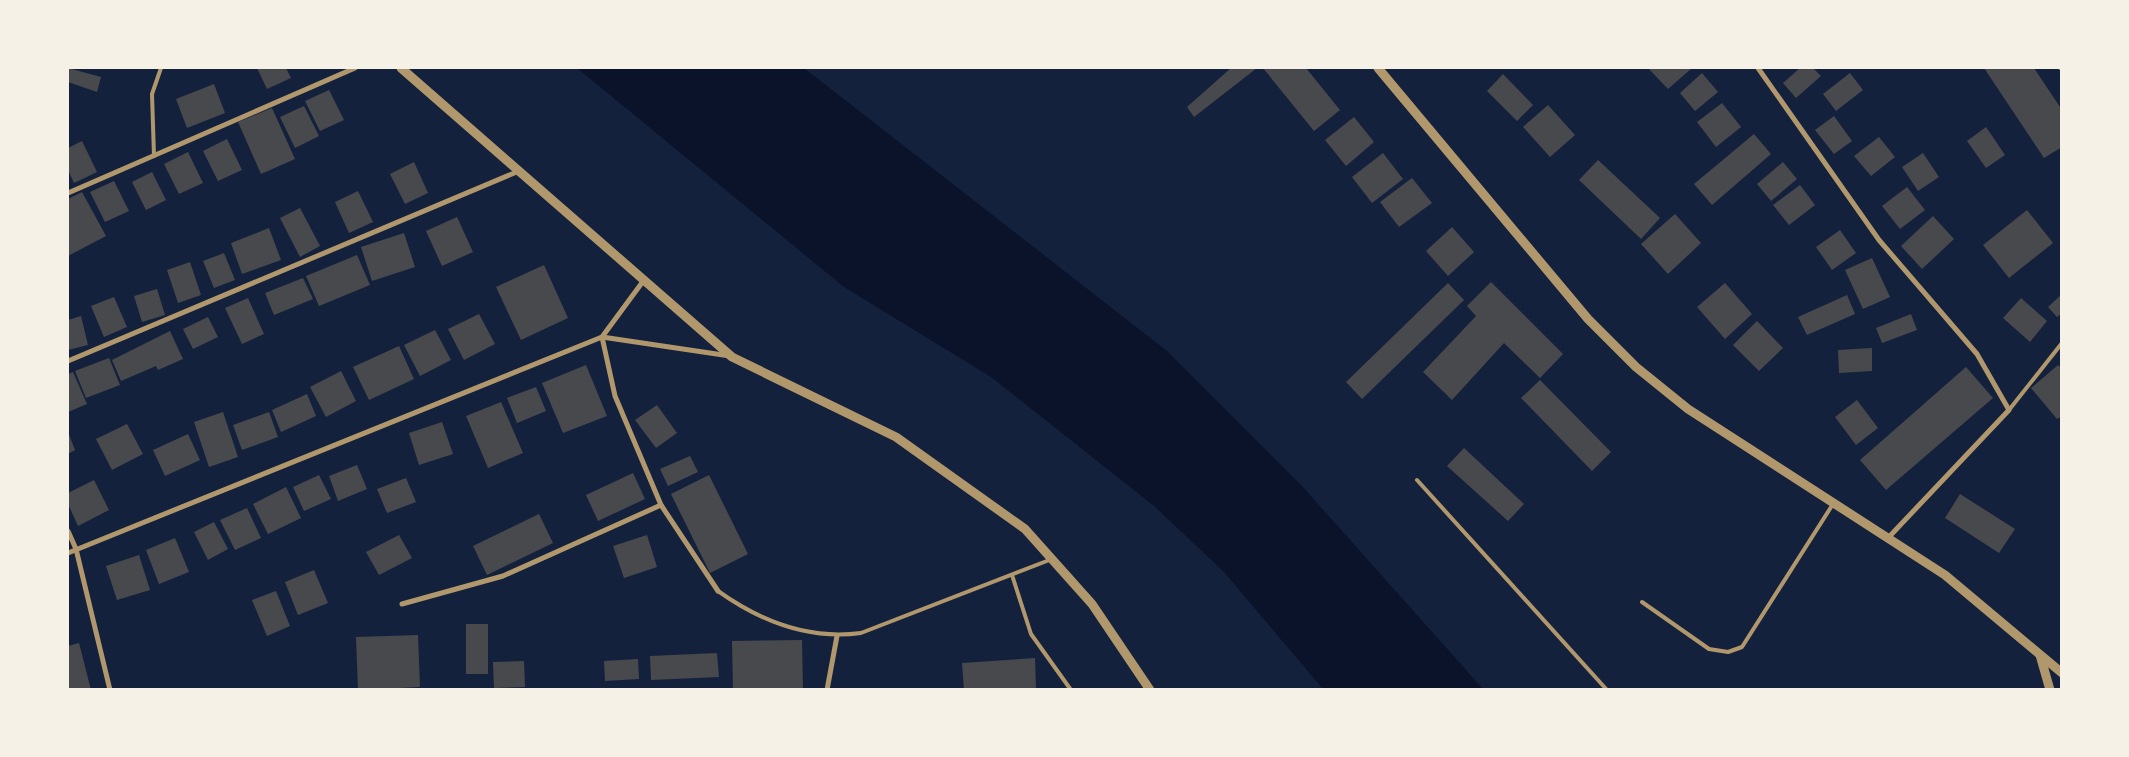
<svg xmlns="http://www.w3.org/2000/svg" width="2129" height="757" font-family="'Nunito Sans',sans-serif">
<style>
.water{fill:#0b132b}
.building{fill:#48494c}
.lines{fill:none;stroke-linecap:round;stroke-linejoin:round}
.service{stroke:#b1986c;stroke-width:4}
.minor{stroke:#b1986c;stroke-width:5}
.tertiary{stroke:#b1986c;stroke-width:9}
</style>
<rect width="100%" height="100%" fill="#14213d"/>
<!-- water -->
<path class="water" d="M577,68H804L1167,351L1302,486L1483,689H1323L1223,571L1154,506L991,377L844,287Z"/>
<!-- building -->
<g class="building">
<path d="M68,68L101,77L97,92L68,82Z"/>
<path d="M257,68H286L291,78L267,89Z"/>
<path d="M1231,68H1257L1194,117L1187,107Z"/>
<path d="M1263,68H1306L1340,110L1314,131Z"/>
<path d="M1648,68H1692L1668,89Z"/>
<path d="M1800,68H1813L1821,76L1796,98L1783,83Z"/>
<path d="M1984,68H2034L2062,110V147L2044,158Z"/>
<path d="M1702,73L1718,92L1695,111L1680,93Z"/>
<path d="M1850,73L1863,90L1836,111L1823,94Z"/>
<path d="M1503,74L1533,105L1517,121L1487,91Z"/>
<path d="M214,84L225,113L187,128L176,99Z"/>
<path d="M329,90L344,120L320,131L305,101Z"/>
<path d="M1722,103L1741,127L1716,147L1697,122Z"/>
<path d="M1548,105L1575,135L1550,157L1523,127Z"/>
<path d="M304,106L319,136L295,148L280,117Z"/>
<path d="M272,108L295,159L261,174L238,122Z"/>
<path d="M1834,116L1852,141L1834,154L1815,130Z"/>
<path d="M1354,117L1374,142L1346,166L1325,140Z"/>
<path d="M1986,127L2005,155L1986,168L1967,141Z"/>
<path d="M1754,134L1771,154L1712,205L1694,184Z"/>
<path d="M1879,137L1895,157L1871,176L1854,156Z"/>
<path d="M227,139L242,170L218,181L203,151Z"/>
<path d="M82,141L97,172L74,183L68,170V148Z"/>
<path d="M188,152L203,183L179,194L164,164Z"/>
<path d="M1383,153L1403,179L1372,203L1352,177Z"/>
<path d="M1923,153L1939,177L1918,191L1902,167Z"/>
<path d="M1598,160L1660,218L1641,239L1579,180Z"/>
<path d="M414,162L428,193L405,204L390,174Z"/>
<path d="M1783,162L1797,179L1771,201L1757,184Z"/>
<path d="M152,172L166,200L146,210L132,182Z"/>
<path d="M1412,178L1432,203L1399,227L1380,202Z"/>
<path d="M114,181L129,211L105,222L90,192Z"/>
<path d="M1800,185L1815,205L1789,225L1773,205Z"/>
<path d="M1907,187L1925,210L1900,229L1882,206Z"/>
<path d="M358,191L373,222L349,233L335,202Z"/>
<path d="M82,192L106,236L68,256V199Z"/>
<path d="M300,208L320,246L300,257L280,218Z"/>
<path d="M2027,210L2053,243L2009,278L1983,245Z"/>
<path d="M1675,214L1701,243L1668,274L1641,244Z"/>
<path d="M1933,216L1954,239L1922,269L1901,246Z"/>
<path d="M457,217L473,252L442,266L426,231Z"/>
<path d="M1452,227L1474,252L1448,276L1426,251Z"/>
<path d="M269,228L281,260L242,274L231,243Z"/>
<path d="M1840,230L1856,253L1832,270L1816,247Z"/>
<path d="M404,233L415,267L372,281L361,247Z"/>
<path d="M224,253L235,280L214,288L203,261Z"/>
<path d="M357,255L370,285L319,306L306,276Z"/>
<path d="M1872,258L1890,297L1863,309L1845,270Z"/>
<path d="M190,262L201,295L178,303L167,270Z"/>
<path d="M544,265L568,318L521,340L496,287Z"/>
<path d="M303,278L313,299L274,315L265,293Z"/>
<path d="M1491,282L1563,354L1540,378L1504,343L1452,400L1423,372L1476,316L1467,306Z"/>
<path d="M1448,283L1464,300L1362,399L1346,382Z"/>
<path d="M1725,283L1752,314L1725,339L1697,307Z"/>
<path d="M157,289L165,315L142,322L134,296Z"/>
<path d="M2062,294V313L2057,317L2048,307Z"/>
<path d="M1847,295L1855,314L1807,335L1798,317Z"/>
<path d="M114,297L127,327L104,337L91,306Z"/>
<path d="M248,298L264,334L242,344L225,308Z"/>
<path d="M2021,298L2047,321L2030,342L2003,318Z"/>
<path d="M479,314L495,344L464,360L448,329Z"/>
<path d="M1911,314L1917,330L1882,343L1876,328Z"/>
<path d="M81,316L88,345L68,350V320Z"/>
<path d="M208,317L218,337L193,349L183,329Z"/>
<path d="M1757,321L1783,348L1759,371L1733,345Z"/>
<path d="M435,330L451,360L420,376L404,345Z"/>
<path d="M170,331L183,359L158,370L156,366L121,381L112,360Z"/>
<path d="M399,346L414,379L369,400L353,367Z"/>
<path d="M1872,348V371L1839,373L1838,350Z"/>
<path d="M109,358L120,385L86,398L75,371Z"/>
<path d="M586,365L607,416L563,433L542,383Z"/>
<path d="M2058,365L2062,369V416L2057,419L2031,388Z"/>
<path d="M1966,367L1993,398L1886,490L1860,460Z"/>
<path d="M341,371L356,401L326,417L310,387Z"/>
<path d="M73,372L87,404L68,412V374Z"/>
<path d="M1540,380L1611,452L1592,471L1521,398Z"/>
<path d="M536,387L546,411L517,423L507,398Z"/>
<path d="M307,394L316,416L281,432L272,410Z"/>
<path d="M1857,400L1878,428L1856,445L1835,417Z"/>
<path d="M501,402L523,453L488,468L466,416Z"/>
<path d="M657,405L677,433L656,448L635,420Z"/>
<path d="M223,412L238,457L209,467L194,422Z"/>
<path d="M269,412L278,437L242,450L233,425Z"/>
<path d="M442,422L453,454L419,465L409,433Z"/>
<path d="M127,424L143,454L112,470L96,439Z"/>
<path d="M68,432L75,450L68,454Z"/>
<path d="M188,434L200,460L165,476L153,450Z"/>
<path d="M1464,448L1524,504L1508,521L1447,466Z"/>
<path d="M690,456L698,472L668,486L660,469Z"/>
<path d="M357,465L367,489L338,501L329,476Z"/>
<path d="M633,473L645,499L598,521L586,495Z"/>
<path d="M319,475L331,499L304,511L293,487Z"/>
<path d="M709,475L748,554L710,573L671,494Z"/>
<path d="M406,478L416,502L387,513L377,489Z"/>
<path d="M94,480L109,510L78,526L68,504V493Z"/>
<path d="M286,487L301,518L268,534L253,504Z"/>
<path d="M1960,494L2015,529L1999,553L1945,518Z"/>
<path d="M247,508L261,538L235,550L220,520Z"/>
<path d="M539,514L553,543L487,575L473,546Z"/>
<path d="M214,522L228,549L208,560L194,532Z"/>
<path d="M399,535L412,558L379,575L366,552Z"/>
<path d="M647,535L657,567L624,578L613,546Z"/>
<path d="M175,538L189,572L159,584L146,550Z"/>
<path d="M139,555L150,590L117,600L106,566Z"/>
<path d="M314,570L328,603L298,615L285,582Z"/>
<path d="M276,591L290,626L267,636L252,600Z"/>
<rect x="466" y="624" width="22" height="50"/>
<path d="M418,635L420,687L358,690L356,637Z"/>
<path d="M802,640L803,690H733L732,641Z"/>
<path d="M79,643L91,690H68V646Z"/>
<path d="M717,653L719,677L651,680L650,656Z"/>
<path d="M1035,658L1036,690H964L962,663Z"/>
<path d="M638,659L639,679L605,681L604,661Z"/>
<path d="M524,661L525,687L494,688L493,662Z"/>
</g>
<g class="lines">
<!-- service -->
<g class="service">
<path d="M2060,68L2062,69"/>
<path d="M154,156L152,94L161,68"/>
<path d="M2009,410L2062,343"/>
<path d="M1417,480L1607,690"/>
<path d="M1012,575L1031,634L1071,690"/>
<path d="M718,591C760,621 809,640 861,633L1052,559"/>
<path d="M1642,602L1709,649L1728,652L1742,647L1833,504"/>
</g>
<!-- minor -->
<g class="minor">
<path d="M1758,68L1879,240L1977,354L2009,410L1888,538"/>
<path d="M68,193L355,68"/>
<path d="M644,280L602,337L615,396L661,505L718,591"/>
<path d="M68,361L519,171"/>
<path d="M68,531L76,549L110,690"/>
<path d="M68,553L602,337L730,356"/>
<path d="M402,604L503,576L661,505"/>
<path d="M827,690L837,636"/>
</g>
<!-- tertiary -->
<g class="tertiary">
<path d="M401,68L732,357L896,437L1025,529L1092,604L1150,690"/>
<path d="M1378,68L1588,319L1636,367L1688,409L1945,575L2062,673"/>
<path d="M2040,655L2050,690"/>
</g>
</g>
<!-- border -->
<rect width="2129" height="757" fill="none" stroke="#f6f1e7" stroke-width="138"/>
</svg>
